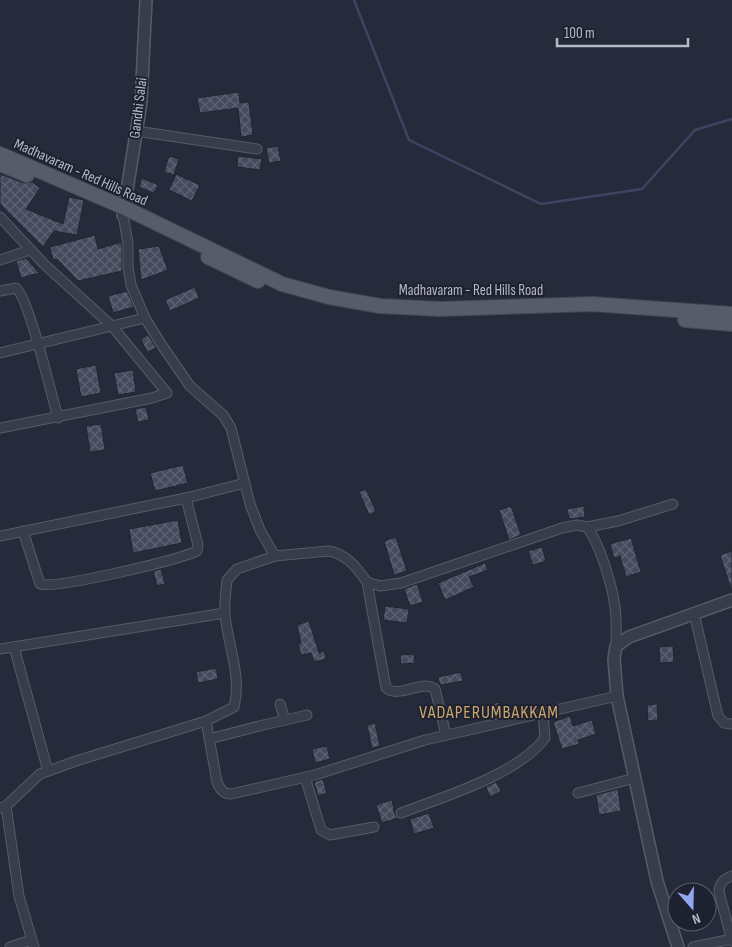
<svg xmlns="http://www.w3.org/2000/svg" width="732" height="947" font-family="'Sofia Sans Condensed',sans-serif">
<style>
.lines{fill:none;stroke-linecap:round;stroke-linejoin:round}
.stream{stroke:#3d4562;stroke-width:2.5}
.building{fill:url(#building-cross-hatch);stroke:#202432}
.minor-casing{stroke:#575b69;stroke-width:11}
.tertiary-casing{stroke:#575b69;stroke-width:14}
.primary-casing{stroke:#424654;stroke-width:16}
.minor{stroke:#393d4b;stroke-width:9}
.tertiary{stroke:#393d4b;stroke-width:11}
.primary{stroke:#575c6b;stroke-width:14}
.labels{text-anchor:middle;stroke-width:4;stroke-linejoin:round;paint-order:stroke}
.street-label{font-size:15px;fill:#b5b8c7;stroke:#1e2230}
.quarter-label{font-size:18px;letter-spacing:1px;fill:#cba76b;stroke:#1e2230}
</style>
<defs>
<pattern id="building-cross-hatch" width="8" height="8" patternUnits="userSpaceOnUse" patternTransform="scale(1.25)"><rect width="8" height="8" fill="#454a5c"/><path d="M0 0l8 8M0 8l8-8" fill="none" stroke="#5e6272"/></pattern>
</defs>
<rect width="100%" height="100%" fill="#262b3b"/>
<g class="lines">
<!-- stream -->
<path class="stream" d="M354,0L409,140L541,204L642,189L695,130L732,119"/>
</g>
<!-- building -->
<g class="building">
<path d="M239,92L240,103L249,102L253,135L241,137L238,108L200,113L197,98Z"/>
<path d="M278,146L281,161L269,163L266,148Z"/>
<path d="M169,156L179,159L174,175L164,172Z"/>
<path d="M238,156L262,159L260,170L237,167Z"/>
<path d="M0,174L24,183L32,182L40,188L26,209L63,224L69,197L84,200L77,235L54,231L43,247L0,204Z"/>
<path d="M176,174L200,185L192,201L169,190Z"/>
<path d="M142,178L158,185L154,193L139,187Z"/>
<path d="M95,235L98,249L122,242V271L78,281L57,259L53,260L50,247Z"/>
<path d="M159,246L168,270L141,280L138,249Z"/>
<path d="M26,258L39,273L21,278L16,261Z"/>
<path d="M195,287L199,298L170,311L165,300Z"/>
<path d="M127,291L134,307L113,313L108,296Z"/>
<path d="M148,335L156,348L147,352L141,339Z"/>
<path d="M96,365L101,393L81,397L76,369Z"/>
<path d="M133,370L136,392L118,395L114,373Z"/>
<path d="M146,407L149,420L138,422L135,409Z"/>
<path d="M101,424L105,450L90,452L86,426Z"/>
<path d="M183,465L188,483L155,491L150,473Z"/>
<path d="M366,489L376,511L369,515L359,492Z"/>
<path d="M511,506L521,535L509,540L499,510Z"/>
<path d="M584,506L585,517L569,519L567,509Z"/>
<path d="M178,520L182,543L133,553L129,529Z"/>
<path d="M396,537L407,571L394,575L384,541Z"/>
<path d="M631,538L641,572L626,577L620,556L614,558L610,544Z"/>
<path d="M542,547L546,561L533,565L528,551Z"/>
<path d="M732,551V589H731L720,555Z"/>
<path d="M485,563L488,570L469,577L474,587L445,600L438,583Z"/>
<path d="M161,569L165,584L157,586L153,571Z"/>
<path d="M417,584L423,602L410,606L404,589Z"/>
<path d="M385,606L409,609L407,623L383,620Z"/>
<path d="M309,621L319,653L324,651L326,659L314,662L311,653L301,655L298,644L301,643L297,625Z"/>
<path d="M673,646L674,662L660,663L659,647Z"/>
<path d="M414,654L415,663L401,664L400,655Z"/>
<path d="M216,668L218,679L198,683L196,672Z"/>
<path d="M461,672L463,681L440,685L438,677Z"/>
<path d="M499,702L503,716L487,719L483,707Z"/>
<path d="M657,704L658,720L648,721L647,705Z"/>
<path d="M570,716L573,726L592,720L596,734L578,740L579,744L562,749L553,722Z"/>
<path d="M375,723L380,746L372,748L367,725Z"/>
<path d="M327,746L330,759L315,763L312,749Z"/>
<path d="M323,779L327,793L318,796L314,782Z"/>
<path d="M496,782L501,791L490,797L486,787Z"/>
<path d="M618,789L621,811L599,815L596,795Z"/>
<path d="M392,800L395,815L398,818L382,823L376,805Z"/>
<path d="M429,813L434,828L414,834L410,819Z"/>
</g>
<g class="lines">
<defs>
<g id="minor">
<path d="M136,131L257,149"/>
<path d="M123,215L128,243V267L131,285L145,318L161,344L190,386L223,415L231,428L250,504L260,530L275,556"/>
<path d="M0,217L45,265L112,326L167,393L152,398L0,428"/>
<path d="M0,260L30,250"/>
<path d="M0,291L16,288C29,298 52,397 58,418"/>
<path d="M0,353L145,318"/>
<path d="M587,527L618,521L673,504"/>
<path d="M23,531L40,584C57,589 178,560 197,551L198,545L186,498"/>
<path d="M0,536L186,498L245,483"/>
<path d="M367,582L386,688C400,699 421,679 435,689L446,735"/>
<path d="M694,613L718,716L724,723L732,724"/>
<path d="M14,647L48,771"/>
<path d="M0,649L225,613"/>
<path d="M280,704L285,720"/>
<path d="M206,721L217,782C220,789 223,794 231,794L315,775L425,740L617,696"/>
<path d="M209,739L259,726L307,715"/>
<path d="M305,777L321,830L330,835L374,827"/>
<path d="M578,793L635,778"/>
<path d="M6,806L19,896L34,947"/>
<path d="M0,808L6,806L40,774L76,761L206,721L234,707C242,677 228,645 225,615C224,603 226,591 227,580L237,569L275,556L328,551C346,553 357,568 367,582L380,586L401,583L562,528L577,525L587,527C600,544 612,585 615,607C617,620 616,634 616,646"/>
<path d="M401,813C443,797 517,775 545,738L543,712"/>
<path d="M732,876C724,878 719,884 719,892L732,941"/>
<path d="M10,947L31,940"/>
<path d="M693,947L732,939"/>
</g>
<g id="tertiary">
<path d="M123,215L141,102L146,0"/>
<path d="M678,947L657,881L617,696L614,659L616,646L629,637L732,600"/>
</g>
<g id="primary">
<path d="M0,154L123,207L282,284L329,297L380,306L440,309L592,304L732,314"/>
<path d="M0,164L27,175"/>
<path d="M208,257L258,281"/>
<path d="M685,320L732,324"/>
</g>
</defs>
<!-- minor casing -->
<use href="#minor" class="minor-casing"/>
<!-- tertiary casing -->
<use href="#tertiary" class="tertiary-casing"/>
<!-- primary casing -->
<use href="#primary" class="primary-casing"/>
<!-- minor -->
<use href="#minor" class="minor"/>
<!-- tertiary -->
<use href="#tertiary" class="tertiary"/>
<!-- primary -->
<use href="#primary" class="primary"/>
</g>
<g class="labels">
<!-- street labels -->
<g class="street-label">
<text transform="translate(138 108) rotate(-83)" y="5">Gandhi Salai</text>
<text transform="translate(81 172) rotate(24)" y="5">Madhavaram - Red Hills Road</text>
<text x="471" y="295">Madhavaram - Red Hills Road</text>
</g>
<!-- quarter labels -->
<g class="quarter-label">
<text x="489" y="718">VADAPERUMBAKKAM</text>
</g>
</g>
<!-- north arrow -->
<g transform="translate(692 907) rotate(160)"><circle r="24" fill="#1e2230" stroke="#5a5e6c"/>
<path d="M0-4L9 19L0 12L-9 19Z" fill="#92a5ef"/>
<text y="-8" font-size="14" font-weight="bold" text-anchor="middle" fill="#b5b8c7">N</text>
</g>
<!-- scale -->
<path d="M557 38v8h131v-8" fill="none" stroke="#b5b8c7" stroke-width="2.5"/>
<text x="564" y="38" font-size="15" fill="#b5b8c7" stroke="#1e2230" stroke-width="4" paint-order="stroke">100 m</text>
</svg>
